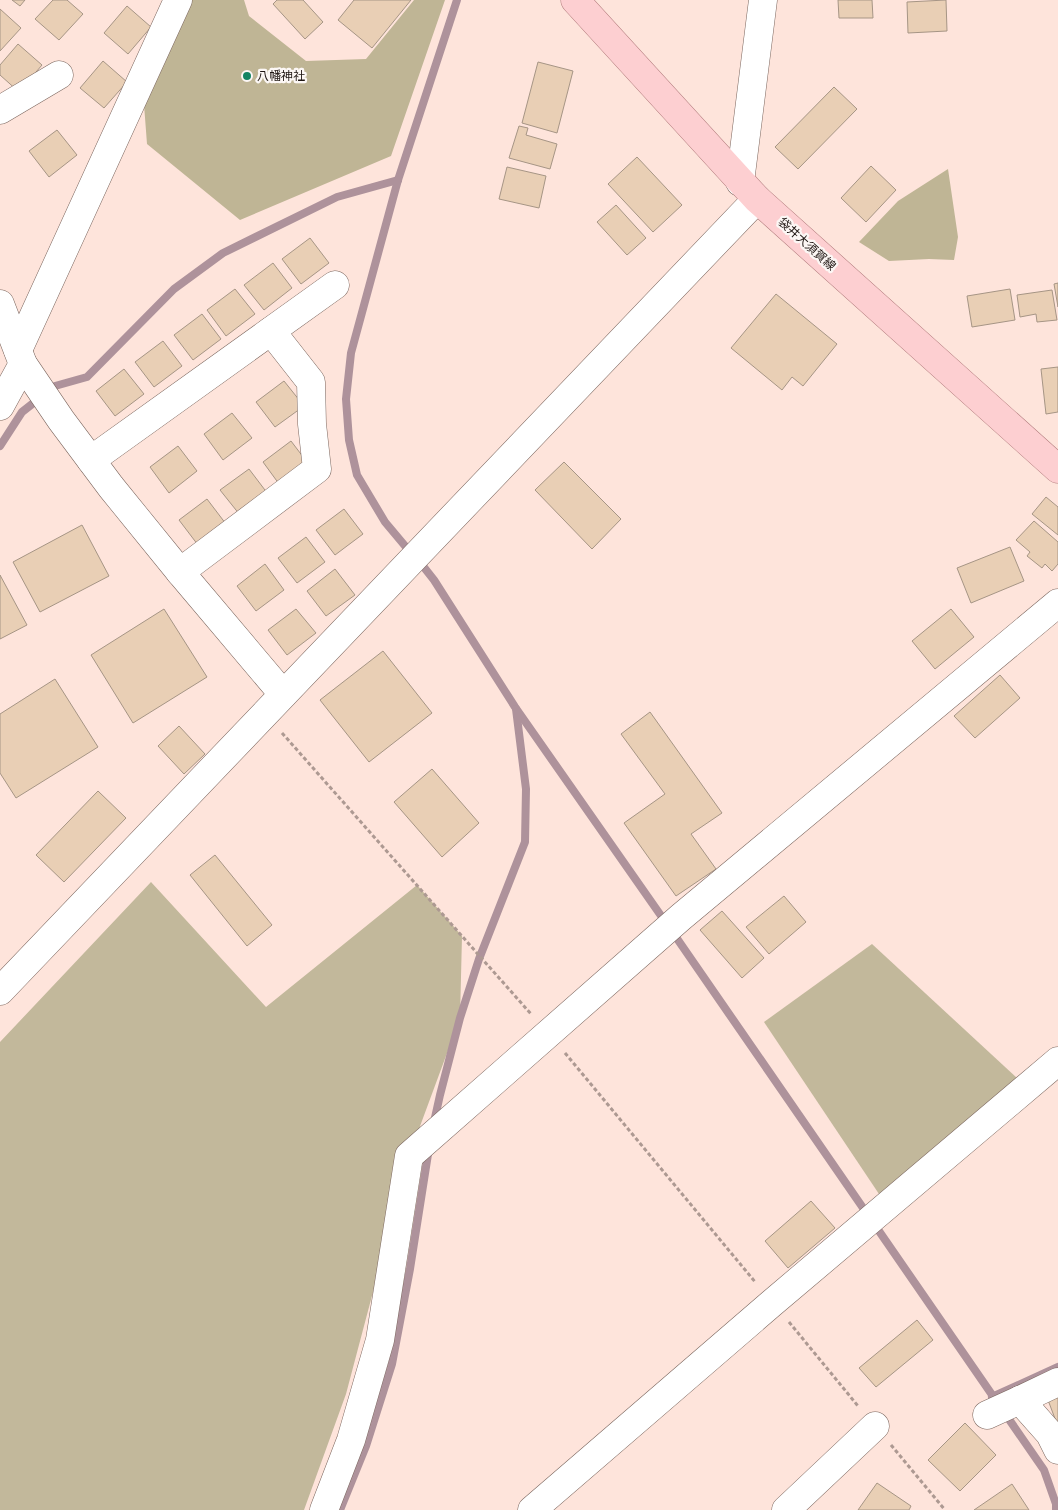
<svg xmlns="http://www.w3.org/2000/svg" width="1058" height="1510" font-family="'Roboto Condensed','Noto Sans JP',sans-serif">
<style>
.green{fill:#c2b89b}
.forest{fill:#bfb595}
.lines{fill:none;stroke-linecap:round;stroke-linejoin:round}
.stream{stroke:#ae929b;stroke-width:8}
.building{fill:#e9cfb5;stroke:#a69585}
.minor-casing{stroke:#7b665e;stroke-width:29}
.major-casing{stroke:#af797a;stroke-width:29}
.path{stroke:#ad9992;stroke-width:3;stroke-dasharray:4 2.5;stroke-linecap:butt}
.minor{stroke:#fff;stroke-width:28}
.major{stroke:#fdcfd1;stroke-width:28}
.poi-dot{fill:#138463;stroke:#fcf7f5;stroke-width:2}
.labels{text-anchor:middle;stroke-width:4.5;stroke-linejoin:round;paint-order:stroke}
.poi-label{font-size:12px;fill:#1f1613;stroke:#fcf7f5;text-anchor:start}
.street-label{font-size:12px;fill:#1f1613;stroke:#fcf7f5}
</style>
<rect width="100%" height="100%" fill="#fee4db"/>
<!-- green -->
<g class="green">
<path d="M151,882L266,1007L417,885L462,936L460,1018L409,1156L346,1394L304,1510H0V1042Z"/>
<path d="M872,944L1017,1078L881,1197L764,1022Z"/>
</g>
<!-- forest -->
<g class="forest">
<path d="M178,0H244L249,16L306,61L366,59L414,0H445L391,156L240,220L147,144L142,78Z"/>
<path d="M948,169L958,237L954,260L929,259L889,261L859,242L898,201Z"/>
</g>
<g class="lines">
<!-- stream -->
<g class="stream">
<path d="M0,446L22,412L55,386L87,377L174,289L223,253L337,197L398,180"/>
<path d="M411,553L385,522L357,475L349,440L346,399L351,353L398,180L457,0"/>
<path d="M419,561L434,580L515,707L678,940L1044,1470L1056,1504V1510"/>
<path d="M434,1122L440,1095L460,1018L479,959L525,842L526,789L516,709"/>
<path d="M992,1397L1058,1367"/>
<path d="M340,1510L366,1446L392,1364L410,1269L429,1148"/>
</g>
</g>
<!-- building -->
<g class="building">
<path d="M12,0H25L20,6Z"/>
<path d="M53,0H67L83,14L59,40L35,19Z"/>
<path d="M277,0H303L323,22L305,39L273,4Z"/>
<path d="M354,0H411L372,48L338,20Z"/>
<path d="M838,0H872L873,18H839Z"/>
<path d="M946,0L947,31L908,33L907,2Z"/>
<path d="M127,6L151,27L128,54L104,33Z"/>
<path d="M0,9L21,28L0,51Z"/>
<path d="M18,44L42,65L19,92L0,75V65Z"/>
<path d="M103,61L127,82L104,108L80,88Z"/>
<path d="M538,62L573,71L557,133L522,123Z"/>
<path d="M834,87L857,109L798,169L775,147Z"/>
<path d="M519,126L528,128L526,135L557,144L550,169L509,158Z"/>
<path d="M57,130L77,155L49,177L29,151Z"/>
<path d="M637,157L682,205L653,232L608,184Z"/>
<path d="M871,166L896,190L866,222L841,198Z"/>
<path d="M507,167L546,176L539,208L499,199Z"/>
<path d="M616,205L646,238L627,255L597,222Z"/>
<path d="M310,238L329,263L301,284L282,259Z"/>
<path d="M273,263L292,288L264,310L244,285Z"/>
<path d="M1058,283V307L1054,284Z"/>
<path d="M235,289L255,314L226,336L207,310Z"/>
<path d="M1010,289L1015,320L972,327L967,296Z"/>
<path d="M1052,290L1057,320L1037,322L1036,314L1020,317L1017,295Z"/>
<path d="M776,294L837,344L803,386L792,377L782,390L731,348Z"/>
<path d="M202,314L221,339L193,360L174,335Z"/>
<path d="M163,341L182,366L154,387L135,362Z"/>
<path d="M1058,367V412L1046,414L1041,369Z"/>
<path d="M124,369L144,394L115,416L96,391Z"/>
<path d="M284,381L304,406L275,427L256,402Z"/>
<path d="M232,413L252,438L223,460L204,434Z"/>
<path d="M291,441L310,466L282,488L263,462Z"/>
<path d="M178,446L197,471L169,493L150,467Z"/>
<path d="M564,462L621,519L592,549L535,490Z"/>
<path d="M249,469L268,494L240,515L220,490Z"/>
<path d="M1046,497L1058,507V535L1032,514Z"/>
<path d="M207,499L226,524L198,545L179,520Z"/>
<path d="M344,509L363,534L335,555L316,530Z"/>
<path d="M1034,521L1058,542V564L1052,571L1045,564L1042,568L1027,556L1030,552L1016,540Z"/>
<path d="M82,525L109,576L40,612L13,562Z"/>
<path d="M306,537L325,562L297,583L278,558Z"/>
<path d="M1010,547L1024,581L971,603L957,568Z"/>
<path d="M265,564L284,590L256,611L237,586Z"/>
<path d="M335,569L355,595L326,616L307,591Z"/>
<path d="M0,575L27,625L0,639Z"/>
<path d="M164,609L207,677L133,723L91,655Z"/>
<path d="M296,609L316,633L287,655L268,630Z"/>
<path d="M951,609L974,637L935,669L912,641Z"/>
<path d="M383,651L432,713L369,762L320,700Z"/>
<path d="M1000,675L1020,698L975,738L954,716Z"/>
<path d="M55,679L98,747L16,798L0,773V714Z"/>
<path d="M650,712L722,813L691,834L716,869L676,896L624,823L665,794L621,734Z"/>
<path d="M179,726L205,754L184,774L158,746Z"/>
<path d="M432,769L479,823L442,857L394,802Z"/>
<path d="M98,791L126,818L64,882L36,855Z"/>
<path d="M215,855L272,925L247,946L190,875Z"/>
<path d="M784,896L806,922L769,954L746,927Z"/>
<path d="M722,911L764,958L742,978L700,930Z"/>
<path d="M811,1201L835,1228L788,1268L765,1241Z"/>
<path d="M917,1320L933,1340L876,1387L859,1368Z"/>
<path d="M1058,1396V1424H1057L1048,1400Z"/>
<path d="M965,1423L996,1455L960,1491L928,1460Z"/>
<path d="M877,1483L911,1506L909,1510H858Z"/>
<path d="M1012,1484L1029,1510H974Z"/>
</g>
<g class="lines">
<defs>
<g id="minor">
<path d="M0,110L59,75"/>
<path d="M740,182L763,0"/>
<path d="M0,304L23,364L61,420L111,487L180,572L283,694"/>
<path d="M18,350L178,0"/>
<path d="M0,406L23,364"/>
<path d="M91,460L335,285"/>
<path d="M180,572L317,469L312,424L311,382L271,331"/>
<path d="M0,991L757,199"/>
<path d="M1058,1382L1020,1400L1050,1434L1058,1450"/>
<path d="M987,1415L1020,1400"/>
<path d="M324,1510L351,1440L380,1340L409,1156L681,917L1058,603"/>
<path d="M532,1510L772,1303L1058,1061"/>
<path d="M786,1510L875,1426"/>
</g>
<path id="major" d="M575,0L757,199L1058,469"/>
</defs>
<!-- minor casing -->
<use href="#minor" class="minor-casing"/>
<!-- major casing -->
<use href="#major" class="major-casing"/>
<!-- path -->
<g class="path">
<path d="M282,733L531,1014"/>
<path d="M565,1053L756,1283"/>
<path d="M789,1322L858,1406"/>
<path d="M891,1445L945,1510"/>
</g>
<!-- minor -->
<use href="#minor" class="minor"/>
<!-- major -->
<use href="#major" class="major"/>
</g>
<!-- markers -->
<circle class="poi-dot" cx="247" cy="76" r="5"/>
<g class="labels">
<!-- poi labels -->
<g class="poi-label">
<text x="257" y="80">八幡神社</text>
</g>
<!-- street labels -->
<g class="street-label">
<text transform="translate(807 244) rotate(42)" y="4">袋井大須賀線</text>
</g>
</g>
</svg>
